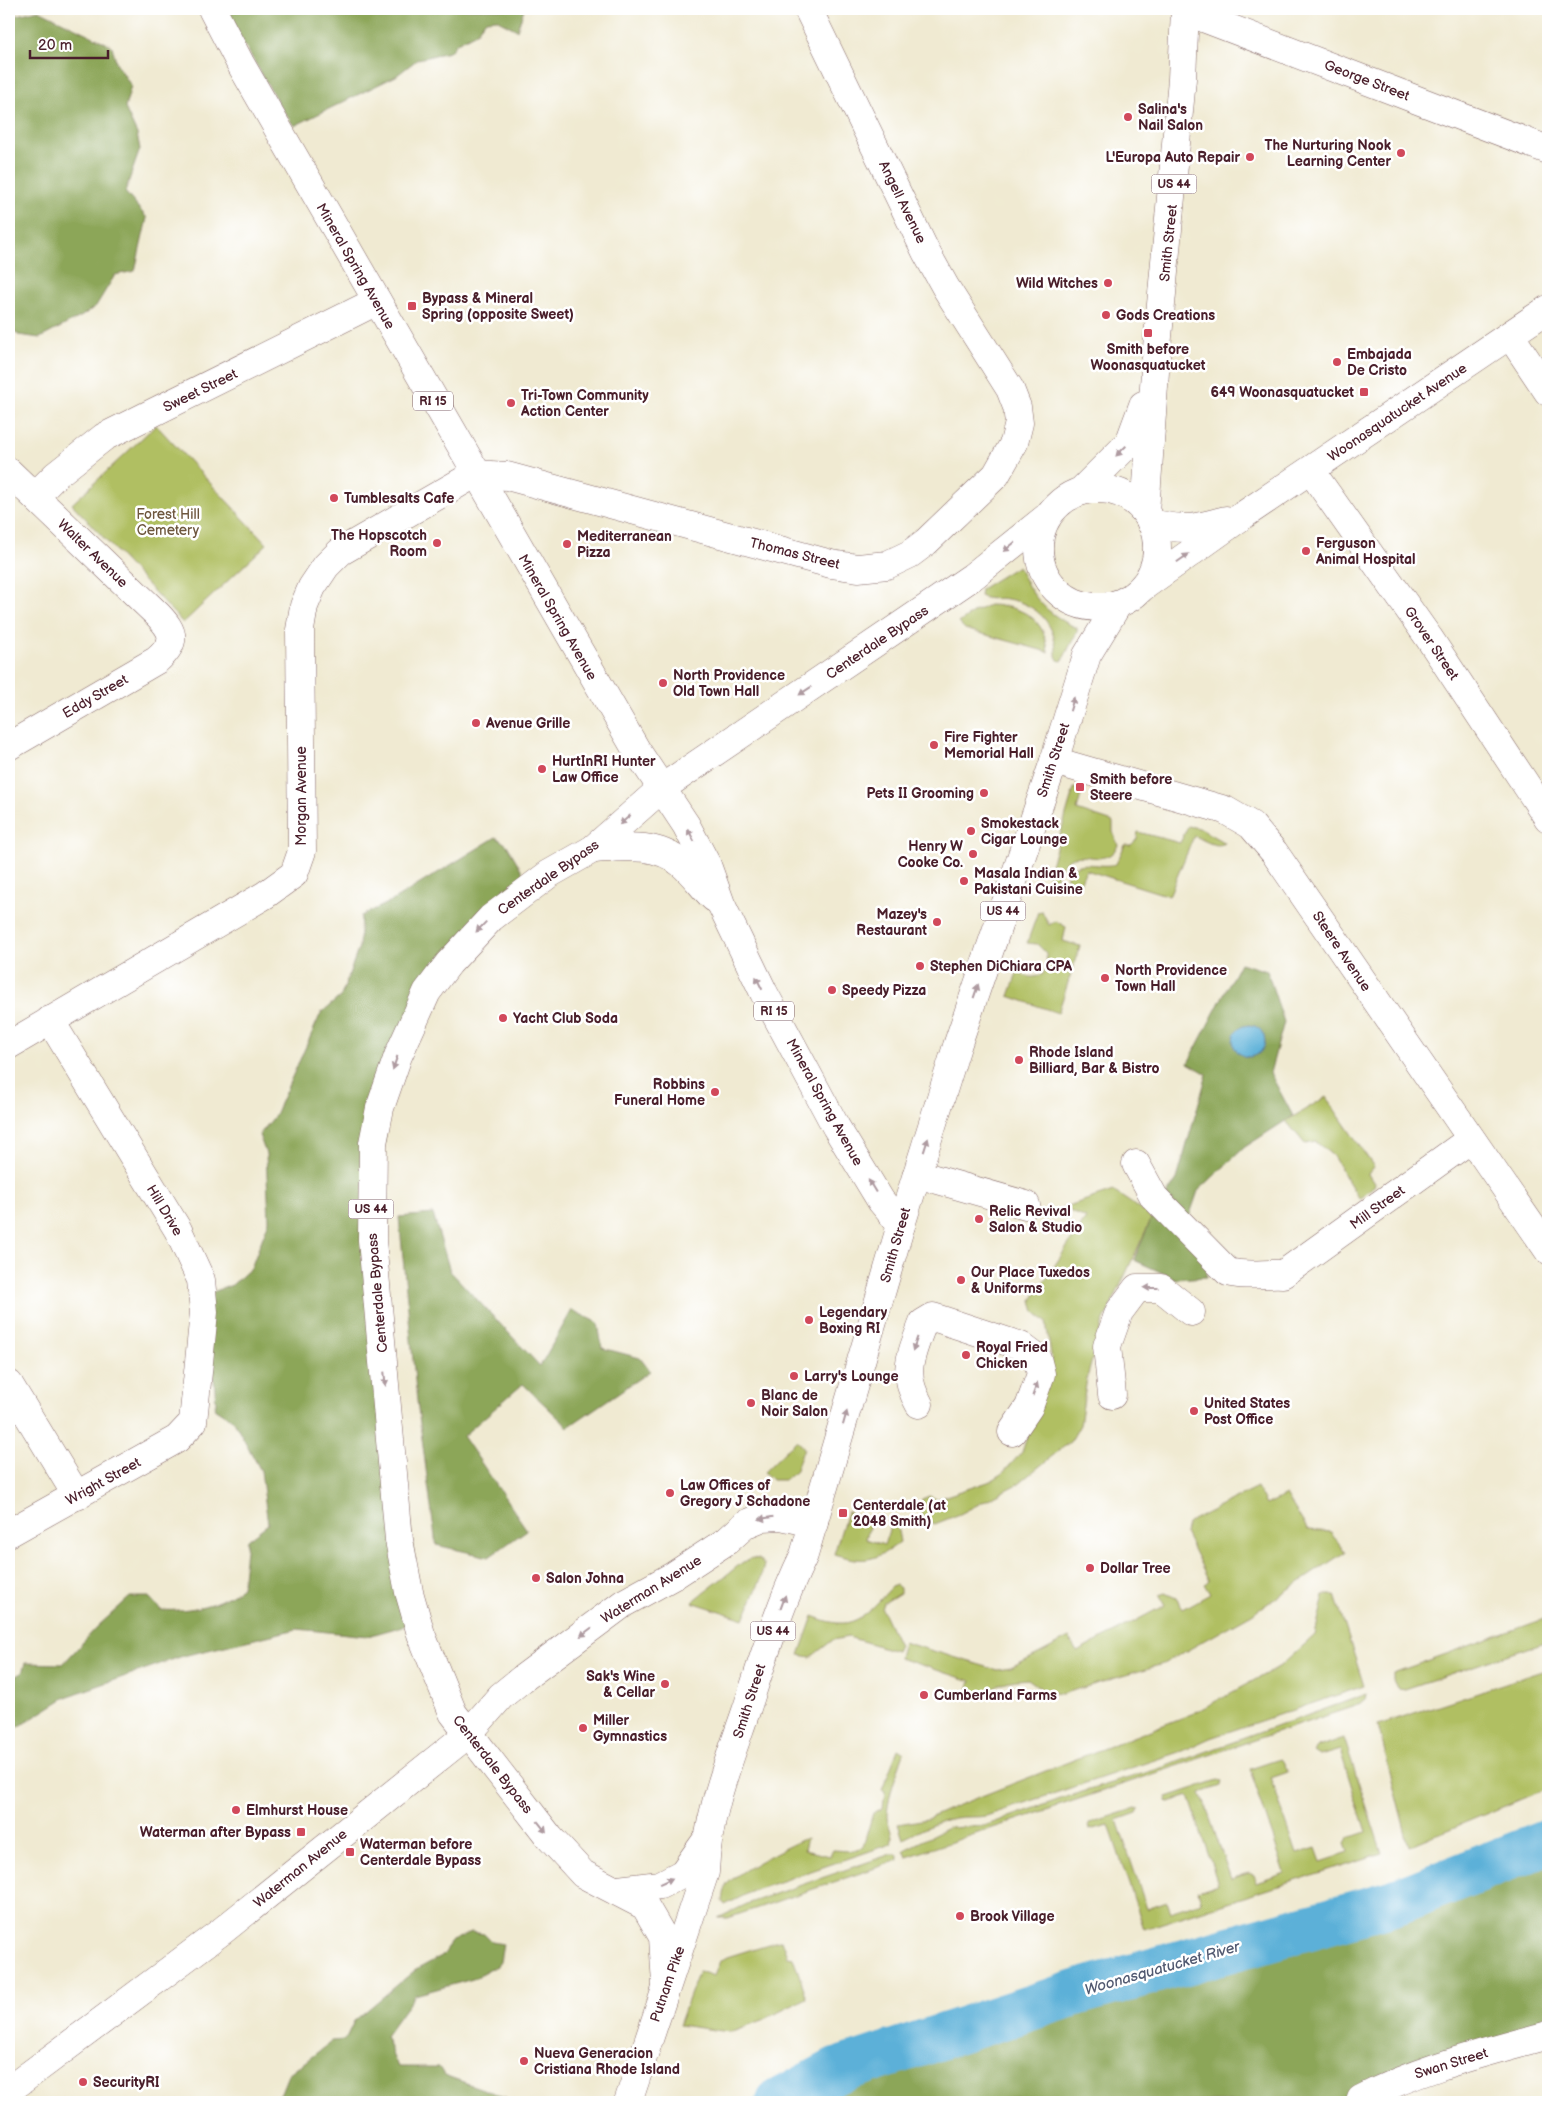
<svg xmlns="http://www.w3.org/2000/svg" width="1557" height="2111" font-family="'Balsamiq Sans',sans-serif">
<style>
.green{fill:#b0bf62;stroke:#7d6f46}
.forest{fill:#8ca658;stroke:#6b6242}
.water{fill:#5cb0d8;stroke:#536882}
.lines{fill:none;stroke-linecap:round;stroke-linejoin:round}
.river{stroke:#5cb0d8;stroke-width:46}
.minor-casing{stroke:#846665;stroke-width:29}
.major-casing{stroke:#846665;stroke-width:29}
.minor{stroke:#fff;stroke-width:28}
.major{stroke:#fff;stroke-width:28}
.oneway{fill:#ae9aa0}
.poi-dot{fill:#d1495b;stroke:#fff;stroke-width:2}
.labels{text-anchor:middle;stroke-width:5;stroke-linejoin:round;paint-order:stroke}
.shield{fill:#fff;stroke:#80626b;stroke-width:1}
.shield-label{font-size:12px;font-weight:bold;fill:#4a1f2b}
.street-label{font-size:14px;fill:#4a1f2b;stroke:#fff}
.poi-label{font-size:14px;font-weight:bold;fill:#4a1f2b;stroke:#fff;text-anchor:start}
.park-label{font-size:14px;fill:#6e573e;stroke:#fff}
.water-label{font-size:15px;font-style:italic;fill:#515970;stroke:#fff}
</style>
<rect width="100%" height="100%" fill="#fff"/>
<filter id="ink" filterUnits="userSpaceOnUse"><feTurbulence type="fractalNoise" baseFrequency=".02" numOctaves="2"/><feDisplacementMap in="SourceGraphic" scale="10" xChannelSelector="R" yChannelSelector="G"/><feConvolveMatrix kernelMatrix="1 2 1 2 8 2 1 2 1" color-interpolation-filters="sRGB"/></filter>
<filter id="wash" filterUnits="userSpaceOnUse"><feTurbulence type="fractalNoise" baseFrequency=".0096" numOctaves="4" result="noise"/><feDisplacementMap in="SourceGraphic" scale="20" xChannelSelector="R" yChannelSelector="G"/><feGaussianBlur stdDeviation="1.12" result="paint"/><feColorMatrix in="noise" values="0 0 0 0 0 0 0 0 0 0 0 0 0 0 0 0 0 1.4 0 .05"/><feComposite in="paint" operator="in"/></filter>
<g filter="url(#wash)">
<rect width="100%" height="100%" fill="#f0ead2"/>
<!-- green -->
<g class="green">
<path d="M156,425L267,544L183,623L72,504Z"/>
<path d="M1018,566C1032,597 1045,613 1077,628V632L1062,661L1058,660L1056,656C1057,625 1038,604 1007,599C997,597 989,601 980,596L981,589Z"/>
<path d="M989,605C1021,606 1045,617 1048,652L965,629L959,623L974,612Z"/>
<path d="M1074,788L1082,789V791L1077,810L1113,822V832L1118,845C1103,876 1070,834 1056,878L1051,879L1048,875Z"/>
<path d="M1188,826L1199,828L1225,843C1215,849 1203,839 1194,836L1169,896L1086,870L1080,883L1067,880V873C1080,857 1098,869 1116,864L1125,845H1131L1137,839L1138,832L1180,843Z"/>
<path d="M1042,911L1049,925L1056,921L1066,927L1063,941L1080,946L1058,1013L1009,996L1018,971C1027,978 1032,979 1043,974L1047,965L1046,953L1037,944L1027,943L1038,912Z"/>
<path d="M1326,1097L1374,1167L1368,1174L1375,1185L1359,1199L1333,1156L1316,1142L1305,1144L1286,1121Z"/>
<path d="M1113,1191L1152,1217L1102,1325L1087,1378L1080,1425L1071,1441L1019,1483L960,1514L935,1524L925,1520L919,1510L922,1499L929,1496L937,1499L991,1481L1002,1474L1022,1452L1052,1361L1046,1322L1035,1312L1032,1300L1086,1218L1062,1208Z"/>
<path d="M797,1440L804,1448L795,1472L784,1480H772L764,1472Z"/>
<path d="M1257,1488L1266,1505L1286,1495L1308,1530L1331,1532L1345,1552L1252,1614L1163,1664L1062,1694L1046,1692L1028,1679C1020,1680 1011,1680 1003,1683C987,1689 987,1696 968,1690L971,1681L899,1658L903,1642L997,1670L1011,1668L1069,1638L1077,1652L1165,1605L1159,1595L1165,1593L1176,1598L1183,1609L1210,1594L1204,1584L1209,1581L1185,1533L1187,1525L1193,1520Z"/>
<path d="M847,1512L871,1519L866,1539L884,1545L890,1527L894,1525L898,1531L900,1542C874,1562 864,1563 834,1554Z"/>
<path d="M752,1558L759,1559L764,1565L760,1581L744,1619L692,1602L743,1562Z"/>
<path d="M896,1585L900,1588V1593L884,1603L882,1609L899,1645L896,1651L848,1637L833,1640L811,1657L799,1655L813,1616C821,1619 831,1623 839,1623C862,1625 878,1601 892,1587Z"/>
<path d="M1324,1595H1335L1364,1686L1210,1738L1182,1751L986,1816C976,1818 965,1816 955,1818C936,1821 920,1831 903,1839L898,1824L927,1819L956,1806L1194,1713L1282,1665L1315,1635Z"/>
<path d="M1547,1618L1548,1639L1545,1642L1405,1689L1397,1688L1393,1680V1673Z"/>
<path d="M1548,1669V1788L1409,1846L1378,1725Z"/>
<path d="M1367,1694L1366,1700L1361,1704L907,1857L904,1850L948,1828L984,1826L1069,1796L1158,1769Z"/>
<path d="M1344,1738L1382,1853L1144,1929L1109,1825L1090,1830L1088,1827L1090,1823L1136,1808L1139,1809L1137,1813L1117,1820L1147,1909L1167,1902L1171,1912L1201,1902L1198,1891L1218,1884L1189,1796L1169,1802L1166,1801L1167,1797L1218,1780L1222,1781L1221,1786L1201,1793L1231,1879L1249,1873L1253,1875L1256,1883L1285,1873L1250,1769L1280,1759L1284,1763L1288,1772L1271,1778L1297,1854L1316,1848L1321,1862L1348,1853L1345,1843L1348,1838L1366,1832L1340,1750L1320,1756L1314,1752L1318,1747Z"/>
<path d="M898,1749L904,1753C897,1773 889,1793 887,1814C886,1824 895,1834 891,1844L755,1890L725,1905L722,1901C723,1897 723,1889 726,1886C732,1874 793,1843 807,1838L804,1850L830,1856L833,1850L850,1851L863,1847L873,1813L883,1808L885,1792L882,1790Z"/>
<path d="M891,1854H897L899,1860L728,1918H718L749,1903Z"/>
<path d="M781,1940L787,1956L793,1957L807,1998L763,2020L729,2032L679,2025L699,1971L714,1976L720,1961L727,1957Z"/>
</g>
<!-- forest -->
<g class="forest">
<path d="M224,9H524L517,30L496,19L486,20L476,33L457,43L449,52L418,59L396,76L294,126L280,106Z"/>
<path d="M39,10L112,46L116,62L131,86L125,108L137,134L140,149L125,192L147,218L135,271L115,275L96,306L82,316L40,338L18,335L9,325V17Z"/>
<path d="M496,837L507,845L533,890L449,971L394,1066L375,1214L421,1621L368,1636L297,1629L183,1656L66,1697L9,1733V1679L22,1673L25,1663L63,1664L97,1627L130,1597H149L161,1610C189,1612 221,1605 242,1587L247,1540L268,1524L261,1471L234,1421L214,1408L216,1403L207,1294L232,1285L251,1268L269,1221L266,1154L259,1135L274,1117L321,1013L341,996L359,947L361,916L392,901Z"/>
<path d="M1240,963L1267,971L1284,1022L1270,1073L1293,1116L1245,1147L1198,1191L1187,1223L1207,1269V1277L1176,1279L1134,1260L1152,1217L1177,1179L1207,1074L1188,1063Z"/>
<path d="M433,1214L450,1271L540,1366L572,1310L598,1323L602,1348L640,1358L650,1371L568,1427L523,1384L463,1436L527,1530L489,1557L436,1545L417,1401L399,1217Z"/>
<path d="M1548,1856V2038L1368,2102H1017L1016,2096L990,2102H799L886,2060L1060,1998L1175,1969L1260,1945L1324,1934L1463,1894L1513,1869Z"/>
<path d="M471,1932L484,1934L492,1942L503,1944L500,1962L497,1966L473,1979L415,1995L385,2036L398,2067H439L444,2075L505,2097L511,2102H277L288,2075L332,2041L345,2040L354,2021L414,1971L445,1954L450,1942Z"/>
</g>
<!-- water -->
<circle class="water" cx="1249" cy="1041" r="16"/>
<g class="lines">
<!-- river -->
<path class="river" d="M779,2102L836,2071L1082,1991L1393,1903L1548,1842"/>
</g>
</g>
<g filter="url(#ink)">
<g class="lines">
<defs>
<g id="minor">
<path d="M1185,11L1548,150"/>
<path d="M1510,335L1548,392"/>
<path d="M1311,471L1429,638L1548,818"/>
<path d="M9,472L158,615C175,633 177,642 157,660L9,746"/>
<path d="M35,496L56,475L104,437L377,301"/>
<path d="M1151,523C1185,531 1193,529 1226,520"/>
<path d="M1144,586L1245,514L1548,309"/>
<path d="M1054,761L1225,810L1251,825L1274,852L1548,1250"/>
<path d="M9,1045L265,895L294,874L302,851L300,630L304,606L312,587L326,566L340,552L475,474L507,476L831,564L858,568L887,565L910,554L926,542L996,475L1014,443L1019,423L1017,407L1010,389L946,288L926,252L808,9"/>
<path d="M1136,1164L1154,1197L1228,1272C1245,1277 1265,1273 1283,1274L1471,1139"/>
<path d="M917,1174L1026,1205"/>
<path d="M9,1384L77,1496"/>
<path d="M1112,1395L1107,1346L1119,1312L1137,1288H1161L1191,1312"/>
<path d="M919,1404C901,1373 911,1355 923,1323L933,1317L1021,1346L1037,1358L1041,1374L1029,1407L1012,1432"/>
<path d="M9,1533L177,1439L193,1422L204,1312L201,1280L178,1230L50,1020"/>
<path d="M1360,2102L1361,2099C1420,2068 1484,2053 1548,2035"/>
</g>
<g id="major">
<path d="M212,9L240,63L637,751L686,825L707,865L721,904L764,993L836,1127L881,1201L901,1225"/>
<circle cx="1098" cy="548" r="59"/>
<path d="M1081,491L1129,443L1143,405"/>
<path d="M1145,512L1156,358L1182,79L1185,9"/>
<path d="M593,849C624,847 656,842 682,864C694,874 703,888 714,898"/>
<path d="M618,1890L660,1885L683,1873L705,1842"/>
<path d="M666,1984L663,1937L645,1906L583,1874L550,1838L453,1713L421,1634L409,1592L399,1540L372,1240L373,1143L380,1108L398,1056L427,992L449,963L491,918L549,874L593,849L662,788L972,577L1047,517"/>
<path d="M9,2090L222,1931L468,1734L501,1696L522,1679L624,1603L673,1576L728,1540L746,1524L763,1517L781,1516L814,1523"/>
<path d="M628,2102L705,1872C707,1815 729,1761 747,1708C764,1656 780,1604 804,1555L901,1225L957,1046L1054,761L1087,655L1118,604"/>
</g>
</defs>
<!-- minor casing -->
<use href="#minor" class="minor-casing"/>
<!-- major casing -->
<use href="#major" class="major-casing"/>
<!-- minor -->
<use href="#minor" class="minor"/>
<!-- major -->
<use href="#major" class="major"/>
</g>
<!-- one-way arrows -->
<defs><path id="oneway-solid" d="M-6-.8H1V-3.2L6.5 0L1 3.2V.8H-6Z" transform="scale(1.25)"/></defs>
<g class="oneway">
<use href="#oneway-solid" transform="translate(1121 451) rotate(135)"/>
<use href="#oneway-solid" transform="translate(1009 547) rotate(141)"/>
<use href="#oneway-solid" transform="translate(1183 558) rotate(-35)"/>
<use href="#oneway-solid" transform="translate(805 691) rotate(146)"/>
<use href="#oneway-solid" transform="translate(1072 704) rotate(-73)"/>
<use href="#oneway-solid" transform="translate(625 820) rotate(139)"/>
<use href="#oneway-solid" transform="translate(691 835) rotate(-117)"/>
<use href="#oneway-solid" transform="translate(481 927) rotate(134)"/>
<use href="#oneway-solid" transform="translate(759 983) rotate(-116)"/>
<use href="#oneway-solid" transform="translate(976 991) rotate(-71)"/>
<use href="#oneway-solid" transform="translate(395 1063) rotate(109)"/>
<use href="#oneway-solid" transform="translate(926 1145) rotate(-72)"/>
<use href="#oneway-solid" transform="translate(872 1186) rotate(-121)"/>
<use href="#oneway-solid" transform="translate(1151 1288) rotate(-180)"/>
<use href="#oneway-solid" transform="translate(915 1344) rotate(110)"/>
<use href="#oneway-solid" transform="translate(385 1379) rotate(84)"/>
<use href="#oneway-solid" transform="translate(1035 1389) rotate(-70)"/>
<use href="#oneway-solid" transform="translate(845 1418) rotate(-74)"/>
<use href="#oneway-solid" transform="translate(766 1518) rotate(170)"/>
<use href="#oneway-solid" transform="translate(783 1602) rotate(-70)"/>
<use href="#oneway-solid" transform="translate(586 1632) rotate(143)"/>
<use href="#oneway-solid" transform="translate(542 1827) rotate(52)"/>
<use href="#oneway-solid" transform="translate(666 1881) rotate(-24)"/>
</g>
</g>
<!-- markers -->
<g class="poi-dot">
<circle cx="1128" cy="117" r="5"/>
<circle cx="1401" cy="153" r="5"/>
<circle cx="1250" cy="157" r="5"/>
<circle cx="1108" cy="283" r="5"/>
<rect x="407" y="301" width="10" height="10" rx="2.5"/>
<circle cx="1106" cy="315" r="5"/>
<rect x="1143" y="328" width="10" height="10" rx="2.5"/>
<circle cx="1337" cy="362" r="5"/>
<rect x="1359" y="387" width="10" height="10" rx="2.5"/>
<circle cx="511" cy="403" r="5"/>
<circle cx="334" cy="498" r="5"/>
<circle cx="437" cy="543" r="5"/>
<circle cx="567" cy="544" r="5"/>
<circle cx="1306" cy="551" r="5"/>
<circle cx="663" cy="683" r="5"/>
<circle cx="476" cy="723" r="5"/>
<circle cx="934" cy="745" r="5"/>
<circle cx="542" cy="769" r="5"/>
<rect x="1075" y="782" width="10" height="10" rx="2.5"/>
<circle cx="984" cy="793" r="5"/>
<circle cx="971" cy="831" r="5"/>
<circle cx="973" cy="854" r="5"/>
<circle cx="964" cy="881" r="5"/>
<circle cx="937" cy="922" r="5"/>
<circle cx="920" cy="966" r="5"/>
<circle cx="1105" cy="978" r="5"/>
<circle cx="832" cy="990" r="5"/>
<circle cx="503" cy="1018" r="5"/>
<circle cx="1019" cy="1060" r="5"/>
<circle cx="715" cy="1092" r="5"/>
<circle cx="979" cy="1219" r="5"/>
<circle cx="961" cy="1280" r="5"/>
<circle cx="809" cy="1320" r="5"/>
<circle cx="966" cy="1355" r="5"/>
<circle cx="794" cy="1376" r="5"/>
<circle cx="751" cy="1403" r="5"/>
<circle cx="1194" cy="1411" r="5"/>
<circle cx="670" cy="1493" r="5"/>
<rect x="838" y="1508" width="10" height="10" rx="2.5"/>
<circle cx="1090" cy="1568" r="5"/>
<circle cx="536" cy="1578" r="5"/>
<circle cx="665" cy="1684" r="5"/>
<circle cx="924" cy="1695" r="5"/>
<circle cx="583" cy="1728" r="5"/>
<circle cx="236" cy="1810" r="5"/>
<rect x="296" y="1827" width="10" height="10" rx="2.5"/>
<rect x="345" y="1847" width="10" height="10" rx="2.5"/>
<circle cx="960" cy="1916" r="5"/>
<circle cx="524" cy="2061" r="5"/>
<circle cx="83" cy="2082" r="5"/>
</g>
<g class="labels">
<!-- shield labels -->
<g class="shield">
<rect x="1151.5" y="174.5" width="45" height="19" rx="4"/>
<rect x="413" y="391.5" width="40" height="19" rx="4"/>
<rect x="980.5" y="901.5" width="45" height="19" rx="4"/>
<rect x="754" y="1001.5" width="40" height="19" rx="4"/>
<rect x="348.5" y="1199.5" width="45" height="19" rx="4"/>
<rect x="750.5" y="1621.5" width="45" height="19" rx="4"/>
</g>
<g class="shield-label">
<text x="1174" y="188">US 44</text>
<text x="433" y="405">RI 15</text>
<text x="1003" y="915">US 44</text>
<text x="774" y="1015">RI 15</text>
<text x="371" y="1213">US 44</text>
<text x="773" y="1635">US 44</text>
</g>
<!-- street labels -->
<g class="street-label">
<text transform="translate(1367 80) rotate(21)" y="5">George Street</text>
<text transform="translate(903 202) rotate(64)" y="5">Angell Avenue</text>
<text transform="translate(1168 243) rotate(-84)" y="5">Smith Street</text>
<text transform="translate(356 266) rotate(60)" y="5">Mineral Spring Avenue</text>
<text transform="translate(200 390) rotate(-26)" y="5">Sweet Street</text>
<text transform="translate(1397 412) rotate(-34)" y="5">Woonasquatucket Avenue</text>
<text transform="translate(93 553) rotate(44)" y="5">Walter Avenue</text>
<text transform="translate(795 553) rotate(14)" y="5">Thomas Street</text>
<text transform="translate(558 617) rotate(60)" y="5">Mineral Spring Avenue</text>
<text transform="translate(877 642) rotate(-34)" y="5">Centerdale Bypass</text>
<text transform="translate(1432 643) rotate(56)" y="5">Grover Street</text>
<text transform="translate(95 696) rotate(-30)" y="5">Eddy Street</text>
<text transform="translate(1053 760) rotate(-72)" y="5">Smith Street</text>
<text transform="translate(301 796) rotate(-90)" y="5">Morgan Avenue</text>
<text transform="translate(548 877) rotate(-35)" y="5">Centerdale Bypass</text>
<text transform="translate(1342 951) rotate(56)" y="5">Steere Avenue</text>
<text transform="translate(825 1102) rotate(61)" y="5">Mineral Spring Avenue</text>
<text transform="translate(1377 1207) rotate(-36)" y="5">Mill Street</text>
<text transform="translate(165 1210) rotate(59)" y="5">Hill Drive</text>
<text transform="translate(895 1245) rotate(-74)" y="5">Smith Street</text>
<text transform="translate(377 1293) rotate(-95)" y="5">Centerdale Bypass</text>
<text transform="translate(103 1481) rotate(-29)" y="5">Wright Street</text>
<text transform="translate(651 1589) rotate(-32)" y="5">Waterman Avenue</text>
<text transform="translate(749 1701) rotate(-72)" y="5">Smith Street</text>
<text transform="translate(493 1764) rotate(52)" y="5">Centerdale Bypass</text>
<text transform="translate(300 1868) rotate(-39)" y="5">Waterman Avenue</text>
<text transform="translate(667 1984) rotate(-71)" y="5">Putnam Pike</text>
<text transform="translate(1451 2063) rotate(-17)" y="5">Swan Street</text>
</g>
<!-- poi labels -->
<g class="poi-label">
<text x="1138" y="114">Salina's<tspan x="1138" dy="16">Nail Salon</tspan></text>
<text x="1391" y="150" text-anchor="end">The Nurturing Nook<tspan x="1391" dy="16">Learning Center</tspan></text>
<text x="1240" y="162" text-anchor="end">L'Europa Auto Repair</text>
<text x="1098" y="288" text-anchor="end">Wild Witches</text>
<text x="422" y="303">Bypass &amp; Mineral<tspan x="422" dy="16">Spring (opposite Sweet)</tspan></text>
<text x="1116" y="320">Gods Creations</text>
<text x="1148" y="354" text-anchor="middle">Smith before<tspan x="1148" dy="16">Woonasquatucket</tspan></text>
<text x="1347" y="359">Embajada<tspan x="1347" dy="16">De Cristo</tspan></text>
<text x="1354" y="397" text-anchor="end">649 Woonasquatucket</text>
<text x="521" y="400">Tri-Town Community<tspan x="521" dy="16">Action Center</tspan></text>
<text x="344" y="503">Tumblesalts Cafe</text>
<text x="427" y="540" text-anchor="end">The Hopscotch<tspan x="427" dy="16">Room</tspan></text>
<text x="577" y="541">Mediterranean<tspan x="577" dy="16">Pizza</tspan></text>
<text x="1316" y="548">Ferguson<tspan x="1316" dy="16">Animal Hospital</tspan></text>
<text x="673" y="680">North Providence<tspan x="673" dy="16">Old Town Hall</tspan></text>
<text x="486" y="728">Avenue Grille</text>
<text x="944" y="742">Fire Fighter<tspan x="944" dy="16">Memorial Hall</tspan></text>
<text x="552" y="766">HurtInRI Hunter<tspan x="552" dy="16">Law Office</tspan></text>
<text x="1090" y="784">Smith before<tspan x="1090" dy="16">Steere</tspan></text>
<text x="974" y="798" text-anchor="end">Pets II Grooming</text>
<text x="981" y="828">Smokestack<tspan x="981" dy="16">Cigar Lounge</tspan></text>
<text x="963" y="851" text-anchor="end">Henry W<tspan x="963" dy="16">Cooke Co.</tspan></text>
<text x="974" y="878">Masala Indian &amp;<tspan x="974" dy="16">Pakistani Cuisine</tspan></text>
<text x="927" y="919" text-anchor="end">Mazey's<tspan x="927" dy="16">Restaurant</tspan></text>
<text x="930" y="971">Stephen DiChiara CPA</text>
<text x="1115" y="975">North Providence<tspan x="1115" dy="16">Town Hall</tspan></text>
<text x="842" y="995">Speedy Pizza</text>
<text x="513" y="1023">Yacht Club Soda</text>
<text x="1029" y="1057">Rhode Island<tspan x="1029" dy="16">Billiard, Bar &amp; Bistro</tspan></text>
<text x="705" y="1089" text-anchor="end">Robbins<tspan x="705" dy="16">Funeral Home</tspan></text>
<text x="989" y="1216">Relic Revival<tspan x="989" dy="16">Salon &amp; Studio</tspan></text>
<text x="971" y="1277">Our Place Tuxedos<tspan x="971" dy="16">&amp; Uniforms</tspan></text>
<text x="819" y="1317">Legendary<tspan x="819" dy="16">Boxing RI</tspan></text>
<text x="976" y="1352">Royal Fried<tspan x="976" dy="16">Chicken</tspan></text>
<text x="804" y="1381">Larry's Lounge</text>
<text x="761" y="1400">Blanc de<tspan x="761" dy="16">Noir Salon</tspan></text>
<text x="1204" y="1408">United States<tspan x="1204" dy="16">Post Office</tspan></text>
<text x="680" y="1490">Law Offices of<tspan x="680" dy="16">Gregory J Schadone</tspan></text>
<text x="853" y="1510">Centerdale (at<tspan x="853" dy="16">2048 Smith)</tspan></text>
<text x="1100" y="1573">Dollar Tree</text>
<text x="546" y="1583">Salon Johna</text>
<text x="655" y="1681" text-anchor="end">Sak's Wine<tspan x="655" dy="16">&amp; Cellar</tspan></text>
<text x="934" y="1700">Cumberland Farms</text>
<text x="593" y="1725">Miller<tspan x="593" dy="16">Gymnastics</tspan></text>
<text x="246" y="1815">Elmhurst House</text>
<text x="291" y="1837" text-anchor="end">Waterman after Bypass</text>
<text x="360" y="1849">Waterman before<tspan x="360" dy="16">Centerdale Bypass</tspan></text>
<text x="970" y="1921">Brook Village</text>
<text x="534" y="2058">Nueva Generacion<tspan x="534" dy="16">Cristiana Rhode Island</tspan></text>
<text x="93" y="2087">SecurityRI</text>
</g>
<!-- park labels -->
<g class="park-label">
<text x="168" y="519">Forest Hill<tspan x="168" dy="16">Cemetery</tspan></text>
</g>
<!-- water labels -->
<g class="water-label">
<text transform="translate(1162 1968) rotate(-16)" y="5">Woonasquatucket River</text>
</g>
</g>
<!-- margin -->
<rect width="1557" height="2111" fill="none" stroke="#fff" stroke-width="30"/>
<!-- scale -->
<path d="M30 50v8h78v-8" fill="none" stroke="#4a1f2b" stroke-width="2.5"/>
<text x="38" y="50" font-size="15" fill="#4a1f2b" stroke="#ffffff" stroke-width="4" paint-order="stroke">20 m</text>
</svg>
